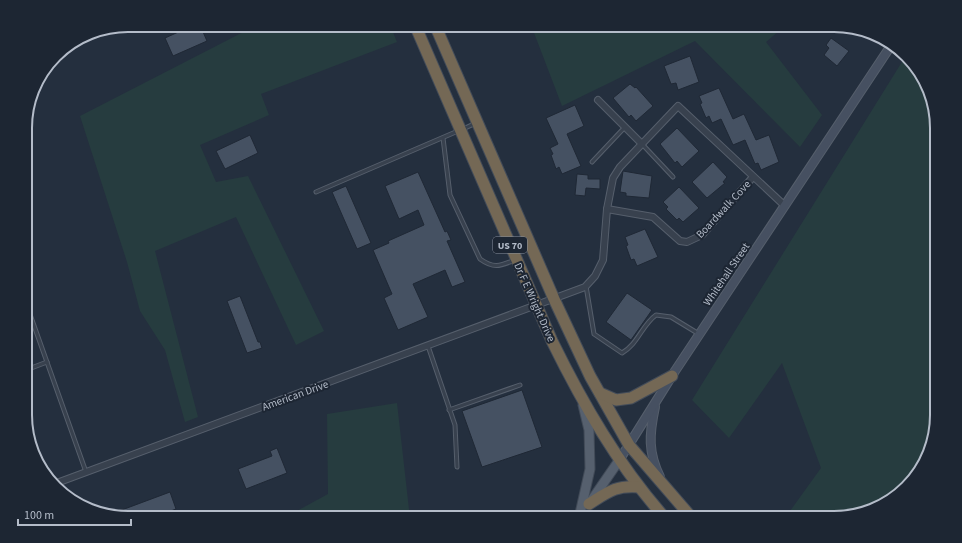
<svg xmlns="http://www.w3.org/2000/svg" width="962" height="543" font-family="'Source Sans 3',sans-serif">
<style>
.green{fill:#263c3f}
.building{fill:#455162;stroke:#1f2835}
.lines{fill:none;stroke-linecap:round;stroke-linejoin:round}
.lane-casing{stroke:#565f6c;stroke-width:5}
.street-casing{stroke:#565f6c;stroke-width:8}
.secondary-casing{stroke:#565f6c;stroke-width:10}
.primary-casing{stroke:#414a57;stroke-width:11}
.highway-casing{stroke:#434c59;stroke-width:13}
.lane{stroke:#38414e;stroke-width:3}
.street{stroke:#38414e;stroke-width:6}
.secondary{stroke:#465061;stroke-width:8}
.primary{stroke:#56606e;stroke-width:9}
.highway{stroke:#746855;stroke-width:11}
.labels{text-anchor:middle;stroke-width:4;stroke-linejoin:round;paint-order:stroke}
.shield{fill:#1d2633;stroke:#878f9c;stroke-width:1}
.shield-label{font-size:10px;font-weight:bold;fill:#b4bcc9}
.street-label{font-size:11px;fill:#b4bcc9;stroke:#1d2633}
.rim{fill:none;stroke:#b4bcc9;stroke-width:2}
</style>
<rect width="100%" height="100%" fill="#242f3e"/>
<!-- green -->
<g class="green">
<path d="M257,25H390L397,42L261,94L269,115L200,145L216,182L248,176L324,331L296,345L236,217L155,251L198,417L185,422L165,350L140,311L127,262L80,116Z"/>
<path d="M531,25H786L766,42L822,115L800,147L695,41L562,106Z"/>
<path d="M905,57L920,71L937,121V422L923,466L891,501L841,518H785L821,468L782,363L729,438L692,400Z"/>
<path d="M397,403L410,518H284L328,494L327,414Z"/>
</g>
<!-- building -->
<g class="building">
<path d="M194,25H200L207,41L173,56L165,38Z"/>
<path d="M831,38L849,51L837,66L824,55L829,48L826,45Z"/>
<path d="M690,56L699,82L678,90L676,83L671,84L664,66Z"/>
<path d="M630,84L635,88L636,87L653,106L636,121L631,115L629,117L613,98Z"/>
<path d="M719,88L733,119L744,114L756,140L769,135L779,162L761,170L758,163L755,164L745,140L733,145L721,119L712,123L709,116L706,118L700,104L702,103L699,96Z"/>
<path d="M575,105L584,126L567,134L581,166L562,174L559,167L556,169L551,155L553,154L550,148L558,144L546,118Z"/>
<path d="M677,128L699,151L682,167L677,161L675,163L660,144Z"/>
<path d="M250,135L258,153L225,169L216,151Z"/>
<path d="M713,162L727,177L723,182L725,183L707,198L692,182Z"/>
<path d="M623,171L652,176L649,198L626,196V193L620,192Z"/>
<path d="M418,172L445,232L447,231L451,240L447,241L465,282L452,287L445,270L413,284L428,317L398,330L384,298L392,294L373,250L389,243L388,241L424,225L418,210L399,219L385,186Z"/>
<path d="M577,174L588,175V179H600V189L586,188L585,196L575,195Z"/>
<path d="M346,186L371,243L357,249L332,192Z"/>
<path d="M679,187L699,208L683,222L679,218L677,220L666,209L668,207L663,202Z"/>
<path d="M645,229L658,257L637,266L634,259L631,260L626,246L628,245L625,237Z"/>
<path d="M627,293L652,310L631,340L606,322Z"/>
<path d="M240,296L258,342H260L262,348L247,353L227,301Z"/>
<path d="M522,390L542,447L482,467L462,411Z"/>
<path d="M277,448L287,473L246,489L238,469L272,456L270,451Z"/>
<path d="M170,492L176,509L163,514L164,518H128L111,514Z"/>
</g>
<g class="lines">
<defs>
<g id="lane">
<path d="M463,129L476,123"/>
<path d="M443,138L450,195L480,259C494,269 500,266 515,260"/>
<path d="M642,144L673,177"/>
<path d="M592,162L625,127"/>
<path d="M316,192L458,131"/>
<path d="M586,286L594,334L622,353C638,344 642,325 656,315L671,317L699,334"/>
<path d="M26,303L86,472"/>
<path d="M428,346L455,425L457,467"/>
<path d="M26,370L47,362"/>
<path d="M449,410L520,385"/>
</g>
<g id="street">
<path d="M598,100L642,144"/>
<path d="M607,209L653,217L680,241L687,242L702,235L753,177"/>
<path d="M54,484L585,287L595,276L603,260L607,209L613,178L620,167L678,106L785,206"/>
</g>
<g id="secondary">
<path d="M655,407C649,435 648,452 660,477"/>
<path d="M620,459L675,371L892,44"/>
</g>
<g id="primary">
<path d="M589,504L620,459"/>
<path d="M579,518L590,469L589,430L583,405"/>
</g>
<g id="highway">
<path d="M415,25L552,341C583,404 618,465 665,518"/>
<path d="M435,25L554,299L590,376L629,445L692,518"/>
<path d="M600,393L616,400L631,398L672,376"/>
<path d="M589,504C608,492 616,485 639,487"/>
</g>
</defs>
<!-- lane casing -->
<use href="#lane" class="lane-casing"/>
<!-- street casing -->
<use href="#street" class="street-casing"/>
<!-- secondary casing -->
<use href="#secondary" class="secondary-casing"/>
<!-- primary casing -->
<use href="#primary" class="primary-casing"/>
<!-- highway casing -->
<use href="#highway" class="highway-casing"/>
<!-- lane -->
<use href="#lane" class="lane"/>
<!-- street -->
<use href="#street" class="street"/>
<!-- secondary -->
<use href="#secondary" class="secondary"/>
<!-- primary -->
<use href="#primary" class="primary"/>
<!-- highway -->
<use href="#highway" class="highway"/>
</g>
<g class="labels">
<!-- shield labels -->
<rect class="shield" x="493" y="237" width="34" height="16" rx="3"/>
<g class="shield-label">
<text x="510" y="249">US 70</text>
</g>
<!-- street labels -->
<g class="street-label">
<text transform="translate(723 209) rotate(-47)" y="4">Boardwalk Cove</text>
<text transform="translate(726 274) rotate(-56)" y="4">Whitehall Street</text>
<text transform="translate(535 302) rotate(66)" y="4">Dr F E Wright Drive</text>
<text transform="translate(295 395) rotate(-20)" y="4">American Drive</text>
</g>
</g>
<!-- crop -->
<path d="M0 0H962V543H0ZM128 32H834A96 96 0 0 1 930 128V415A96 96 0 0 1 834 511H128A96 96 0 0 1 32 415V128A96 96 0 0 1 128 32Z" fill="#1d2633" fill-rule="evenodd"/>
<path class="rim" d="M128 32H834A96 96 0 0 1 930 128V415A96 96 0 0 1 834 511H128A96 96 0 0 1 32 415V128A96 96 0 0 1 128 32Z"/>
<!-- scale -->
<path d="M18 519v6h113v-6" fill="none" stroke="#b4bcc9" stroke-width="2"/>
<text x="24" y="519" font-size="12" fill="#b4bcc9" stroke="#1d2633" stroke-width="3" paint-order="stroke">100 m</text>
</svg>
